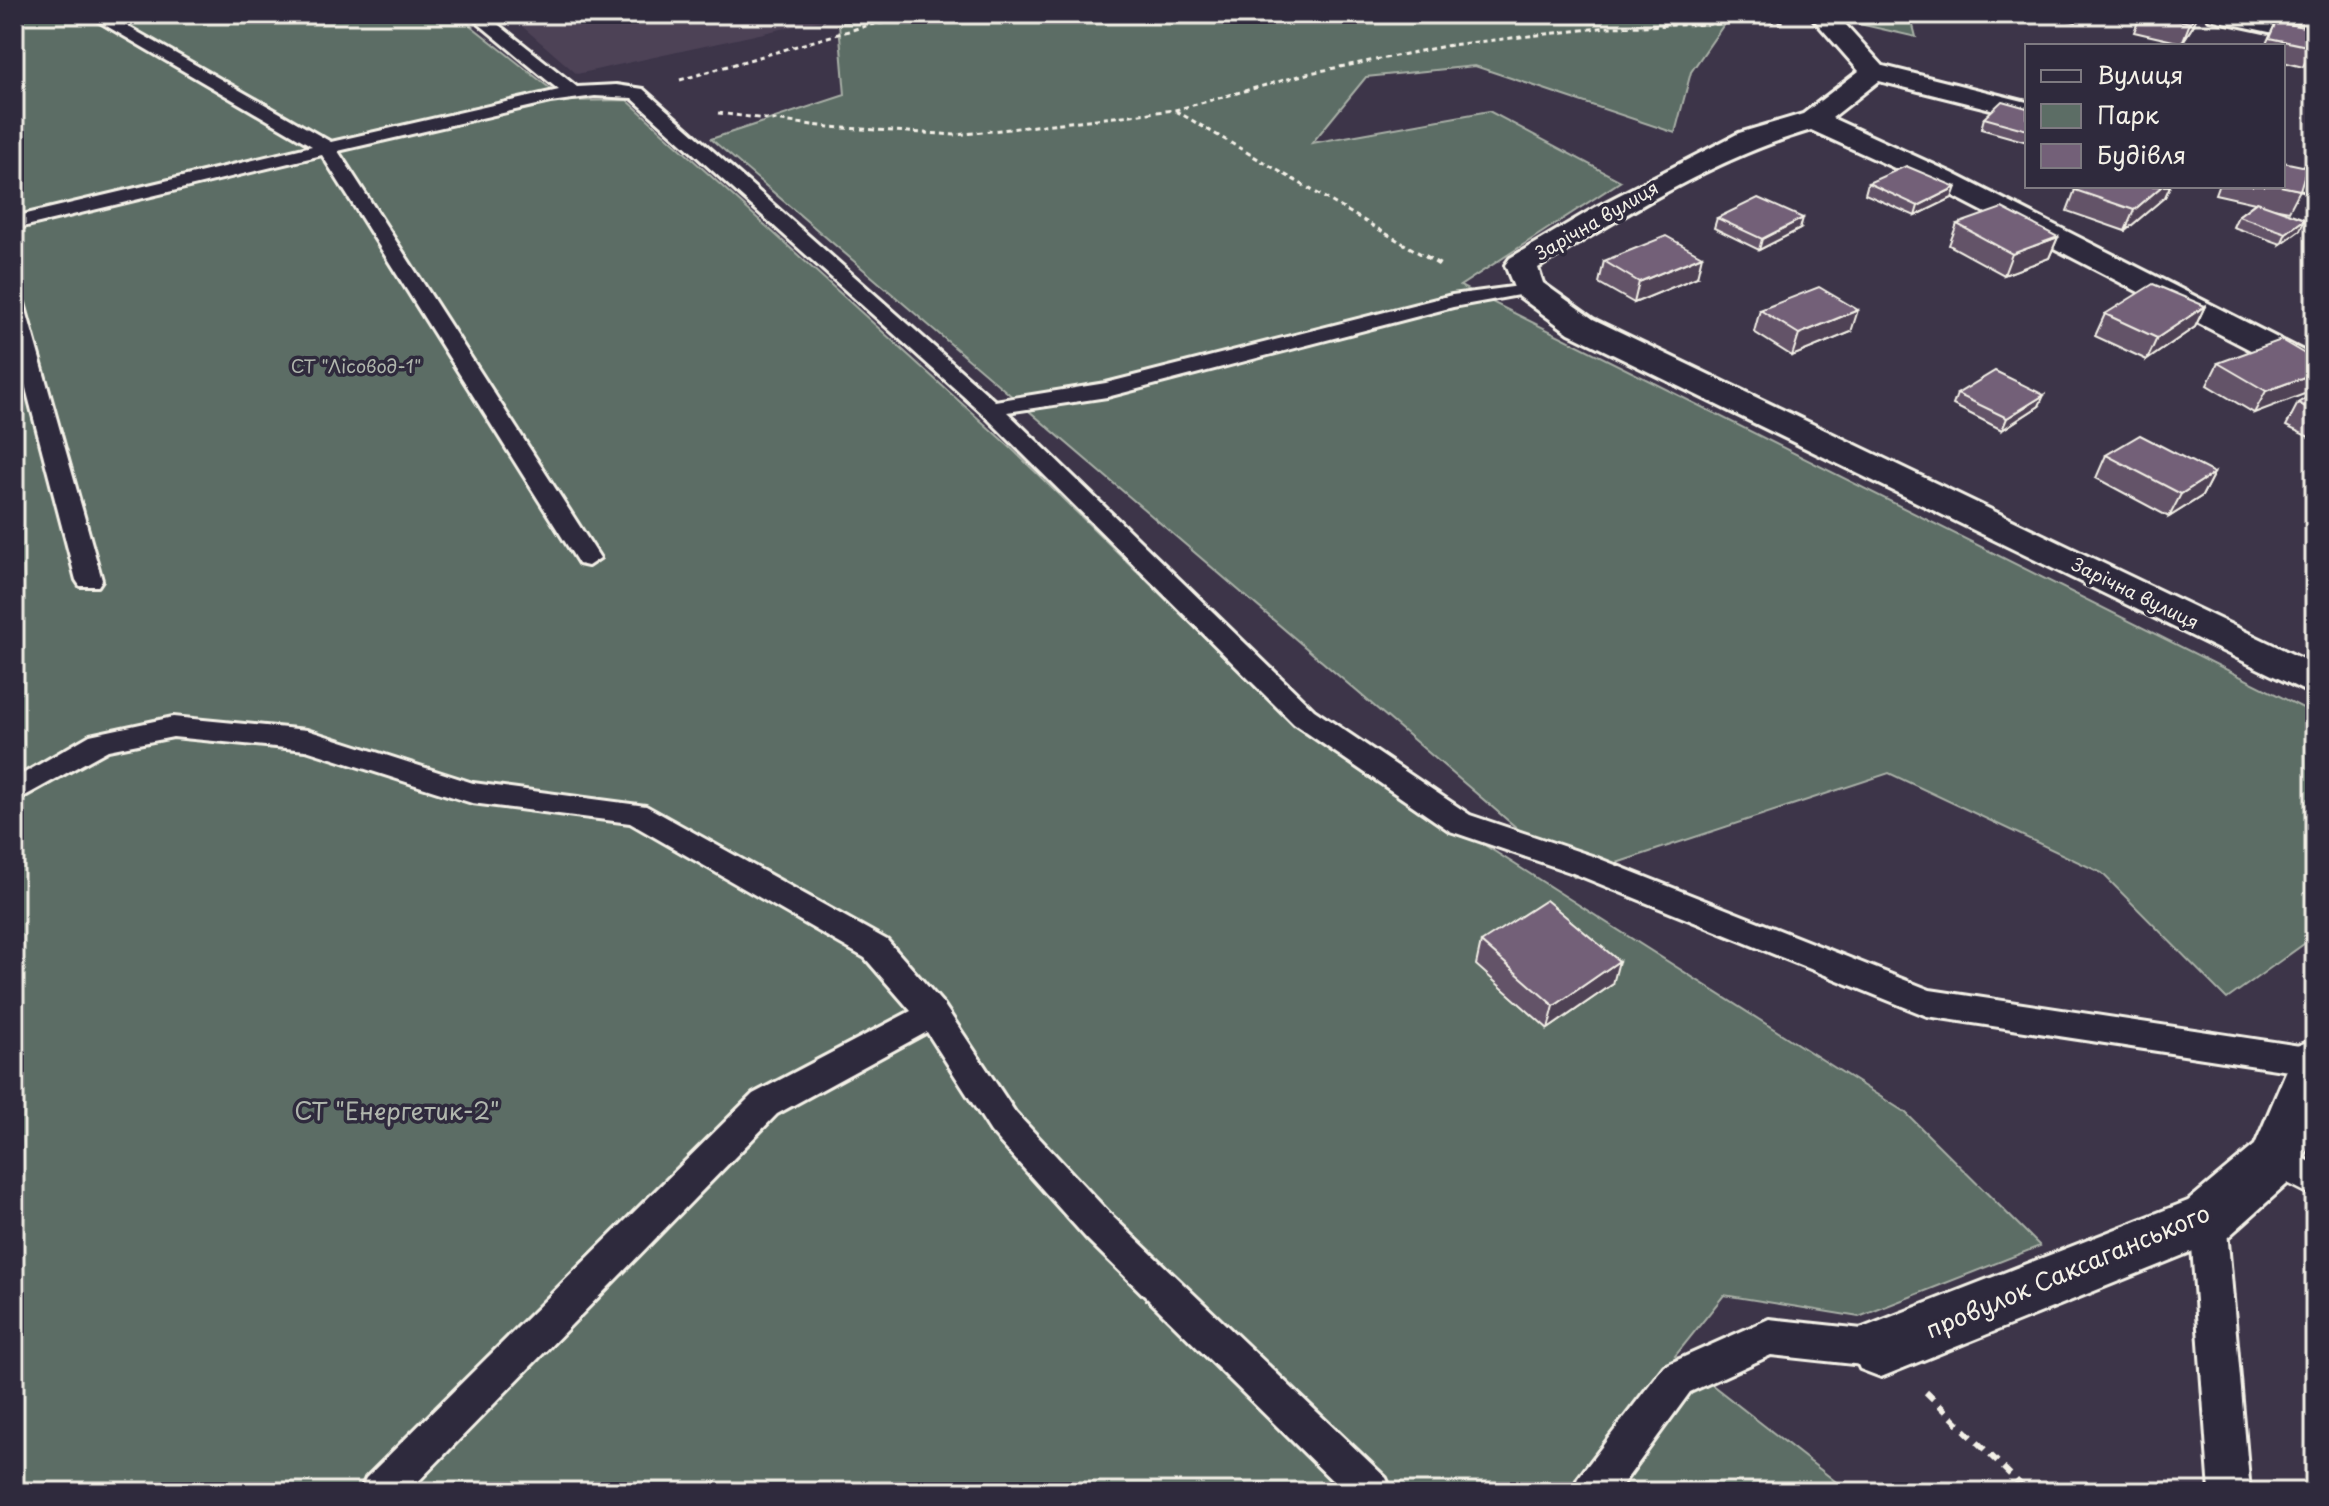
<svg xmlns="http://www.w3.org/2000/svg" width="2329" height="1506" font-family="'Playpen Sans',sans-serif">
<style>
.built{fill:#4d4257}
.green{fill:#5c6d65;stroke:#a8afa6;stroke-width:2}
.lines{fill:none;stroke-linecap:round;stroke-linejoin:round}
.service-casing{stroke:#f4f1e8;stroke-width:6}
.minor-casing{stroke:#f4f1e8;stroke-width:6}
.path-far2{stroke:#f4f1e8;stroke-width:3;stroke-dasharray:5 4;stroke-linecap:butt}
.path-far1{stroke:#f4f1e8;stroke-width:4;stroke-dasharray:6 5;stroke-linecap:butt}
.path{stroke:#f4f1e8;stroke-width:6;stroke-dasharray:10 8;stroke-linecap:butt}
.service{fill:#2f2a3d;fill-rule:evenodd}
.minor{fill:#2f2a3d;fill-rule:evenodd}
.wall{fill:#635367;stroke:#f4f1e8;stroke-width:2}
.shaded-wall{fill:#504354;stroke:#f4f1e8;stroke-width:2}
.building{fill:#736078;stroke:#f4f1e8;stroke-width:2}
.labels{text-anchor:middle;stroke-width:7;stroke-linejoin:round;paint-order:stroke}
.far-street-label{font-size:18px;fill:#f4f1e8;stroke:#2f2a3d}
.far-park-label{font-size:18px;fill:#b0b6ad;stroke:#2f2a3d}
.near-park-label{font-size:24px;fill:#b0b6ad;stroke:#2f2a3d}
.near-street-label{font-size:24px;fill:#f4f1e8;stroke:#2f2a3d}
</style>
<rect width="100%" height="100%" fill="#3d3549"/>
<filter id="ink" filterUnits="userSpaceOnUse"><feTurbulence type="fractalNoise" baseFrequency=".0125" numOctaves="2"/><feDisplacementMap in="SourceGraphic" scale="16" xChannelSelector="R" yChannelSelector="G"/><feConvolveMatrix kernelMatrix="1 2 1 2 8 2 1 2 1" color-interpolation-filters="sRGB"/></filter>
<g filter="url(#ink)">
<!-- built -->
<path class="built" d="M508,14H850L577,74Z"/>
<!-- green -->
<g class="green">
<path d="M14,14H456L566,101L627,100L1012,449L1291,722L1906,1113L2040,1246L1859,1317L1724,1295L1675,1356L1849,1492H14Z"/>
<path d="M883,14H1765L1727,20L1691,72L1675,133L1475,66L1366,77L1312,143L1489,111L1621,181L1460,286L2315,714V936L2227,999L2102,873L1889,773L1574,877L711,139L845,95L839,24Z"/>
<path d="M1816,14H1910L1916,37Z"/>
</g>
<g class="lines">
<defs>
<g id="service">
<path d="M86,14H106L331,142L559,90L467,14H485L577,87L616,85L643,89L995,401L1106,383L1452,295L1535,284L1538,288L1535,292L1453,307L1107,397L1007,412L1314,710L1470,815L1595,857L1930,990L2313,1048L2315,1075L1927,1016L1573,873L1450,831L1294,724L982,413L632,98L595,96L550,102L338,151L600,558L588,566L579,564L322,155L14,229V217L312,146Z"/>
<path d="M14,297L24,303L102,580L98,586H80L76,580L14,342Z"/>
<path d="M173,717L307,730L473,783L646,806L887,940L944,1005L1015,1112L1113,1217L1386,1478L1392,1492H1344L1087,1239L991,1132L927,1032L777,1114L408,1492H360L366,1478L753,1094L911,1011L865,958L630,823L472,803L306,750L173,737L108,750L14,802V779L90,735Z"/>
<path d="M2276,1145L2315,1164V1197L2264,1171L2259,1160L2264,1149Z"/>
<path d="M2208,1203L2221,1208L2226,1219L2250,1492H2210L2190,1219L2195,1208Z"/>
<path d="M1769,1319L1881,1331L1894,1336L1900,1349L1894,1362L1881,1367L1771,1355L1690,1392L1617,1492H1572L1578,1478L1664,1366Z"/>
</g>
<g id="minor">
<path d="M1809,14H1836L1883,66L2027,102V118L1879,81L1832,118L1952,173L2315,357V380L2303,377L1932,185L1811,130C1713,159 1624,215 1538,268L1543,283L1593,319L2315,665V696L1569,333L1517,295L1505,265L1510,258L1596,207L1739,133L1803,114L1859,71Z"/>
<path d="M2205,14H2255L2315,26V42L2209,19Z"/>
<path d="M2283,166L2315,174V192L2283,184Z"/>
<path d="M2315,1039V1129L2303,1160L2295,1177L2228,1237L1881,1377L1860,1369L1851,1349L1860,1329L2188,1201L2255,1145L2297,1046Z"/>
</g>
</defs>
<!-- service casing -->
<use href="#service" class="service-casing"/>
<!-- minor casing -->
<use href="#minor" class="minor-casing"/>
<!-- path-far2 -->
<g class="path-far2">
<path d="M680,80L869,25L943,14"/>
<path d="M1176,111L1428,258"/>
<path d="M718,113L829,127L956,135L1175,110L1310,73L1451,45L1608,27L1784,22"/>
</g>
<!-- path-far1 -->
<path class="path-far1" d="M1425,256L1440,265"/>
<!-- path -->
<path class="path" d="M1926,1392L2028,1492"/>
<!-- service -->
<use href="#service" class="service"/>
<!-- minor -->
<use href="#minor" class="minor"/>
</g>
<!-- wall -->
<g class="wall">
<path d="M2043,14H2082L2076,22Z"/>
<path d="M2141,14H2198L2193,26L2182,43L2134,32Z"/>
<path d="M2288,14H2315V27L2286,22Z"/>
<path d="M2276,22L2312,47L2303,67L2283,62V46H2265Z"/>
<path d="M2027,108V142L1981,129L1984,118Z"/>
<path d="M1868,183L1952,198L1915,216L1865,194Z"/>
<path d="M2081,186H2170L2165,197L2125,231L2067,211L2075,190Z"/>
<path d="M2218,186H2283L2300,190L2289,211L2273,208L2300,230L2281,244L2233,227L2238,216L2255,203L2215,194Z"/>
<path d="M1717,218L1800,229L1759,250L1714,228Z"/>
<path d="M1957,224L2058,237L2049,258L2004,275L1949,245Z"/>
<path d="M1604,261L1697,277L1634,303L1599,283Z"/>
<path d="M2205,306L2195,327L2147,360L2095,336L2105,314Z"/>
<path d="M1760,310L1851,332L1792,356L1754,332Z"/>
<path d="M2315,360L2254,413L2207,385L2218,363Z"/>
<path d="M2315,393V440L2286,426L2298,403Z"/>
<path d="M1957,394L2039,406L2002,430L1953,405Z"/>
<path d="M2106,455L2214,473L2202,496L2169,517L2096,478Z"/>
<path d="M1481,942L1613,984L1548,1029L1476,965Z"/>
</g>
<!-- shaded-wall -->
<g class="shaded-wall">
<path d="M824,14H848L824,19Z"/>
<path d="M2196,14H2198L2193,26L2182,43L2190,23Z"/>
<path d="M2162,186H2170L2165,197L2125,231L2134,210Z"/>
<path d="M1956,187L1952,198L1915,216L1918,206Z"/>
<path d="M1803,218L1800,229L1759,250L1762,239Z"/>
<path d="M2305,219L2300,230L2281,244L2286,233Z"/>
<path d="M2058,237L2049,258L2004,275L2012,254Z"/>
<path d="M1702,256L1697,277L1634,303L1639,282Z"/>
<path d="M2205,306L2195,327L2147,360L2157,338Z"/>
<path d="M1858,310L1851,332L1792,356L1799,334Z"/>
<path d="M2315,373V390L2254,413L2266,391Z"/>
<path d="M2044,395L2039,406L2002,430L2007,418Z"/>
<path d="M2214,473L2202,496L2169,517L2181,494Z"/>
<path d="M1619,961L1613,984L1548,1029L1554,1006Z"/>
</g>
<!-- building -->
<g class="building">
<path d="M2148,14H2196L2190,23Z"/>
<path d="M2276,22L2315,29V39L2312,47L2269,38Z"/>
<path d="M2002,101L2027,108V130L1984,118Z"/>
<path d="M2283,162L2307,167L2300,190L2280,186H2283Z"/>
<path d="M1906,166L1956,187L1918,206L1868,183Z"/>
<path d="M2081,186H2162L2134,210L2075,190Z"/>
<path d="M1758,198L1803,218L1762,239L1717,218Z"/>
<path d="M2257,202L2305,219L2286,233L2238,216Z"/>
<path d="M2002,208L2058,237L2012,254L1957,224Z"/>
<path d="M1666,236L1702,256L1639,282L1604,261Z"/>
<path d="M2153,284L2205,306L2157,338L2105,314Z"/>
<path d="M1819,287L1858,310L1799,334L1760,310Z"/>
<path d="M2281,340L2315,360V373L2266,391L2218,363Z"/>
<path d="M1995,371L2044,395L2007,418L1957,394Z"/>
<path d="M2315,393V412L2298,403Z"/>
<path d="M2140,435L2214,473L2181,494L2106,455Z"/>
<path d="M1546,900L1619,961L1554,1006L1481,942Z"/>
</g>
</g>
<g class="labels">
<!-- far-street labels -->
<g class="far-street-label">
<text transform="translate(1597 221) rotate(-30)" y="6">Зарічна вулиця</text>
<text transform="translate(2135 594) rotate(26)" y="6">Зарічна вулиця</text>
</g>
<!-- far-park labels -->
<g class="far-park-label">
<text x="356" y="373">СТ "Лісовод-1"</text>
</g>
<!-- near-park labels -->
<g class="near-park-label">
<text x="397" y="1120">СТ "Енергетик-2"</text>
</g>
<!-- near-street labels -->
<g class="near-street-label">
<text transform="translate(2068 1272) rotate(-23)" y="8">провулок Саксаганського</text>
</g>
</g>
<!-- margin -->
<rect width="2329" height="1506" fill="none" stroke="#2f2a3d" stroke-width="48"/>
<rect x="24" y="24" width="2281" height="1458" fill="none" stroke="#f4f1e8" stroke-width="3" filter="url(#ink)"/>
<!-- legend -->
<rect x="2025" y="44" width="260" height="144" fill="#2f2a3d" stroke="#7e7a81" stroke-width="2"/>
<rect x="2041" y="70" width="40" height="12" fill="#2f2a3d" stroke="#7e7a81" stroke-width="2"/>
<text x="2097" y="84" font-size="24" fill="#f4f1e8">Вулиця</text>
<rect x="2041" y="104" width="40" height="24" fill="#5c6d65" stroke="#7e7a81" stroke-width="2"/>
<text x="2097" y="124" font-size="24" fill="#f4f1e8">Парк</text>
<rect x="2041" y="144" width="40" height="24" fill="#736078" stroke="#7e7a81" stroke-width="2"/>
<text x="2097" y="164" font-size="24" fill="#f4f1e8">Будівля</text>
</svg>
